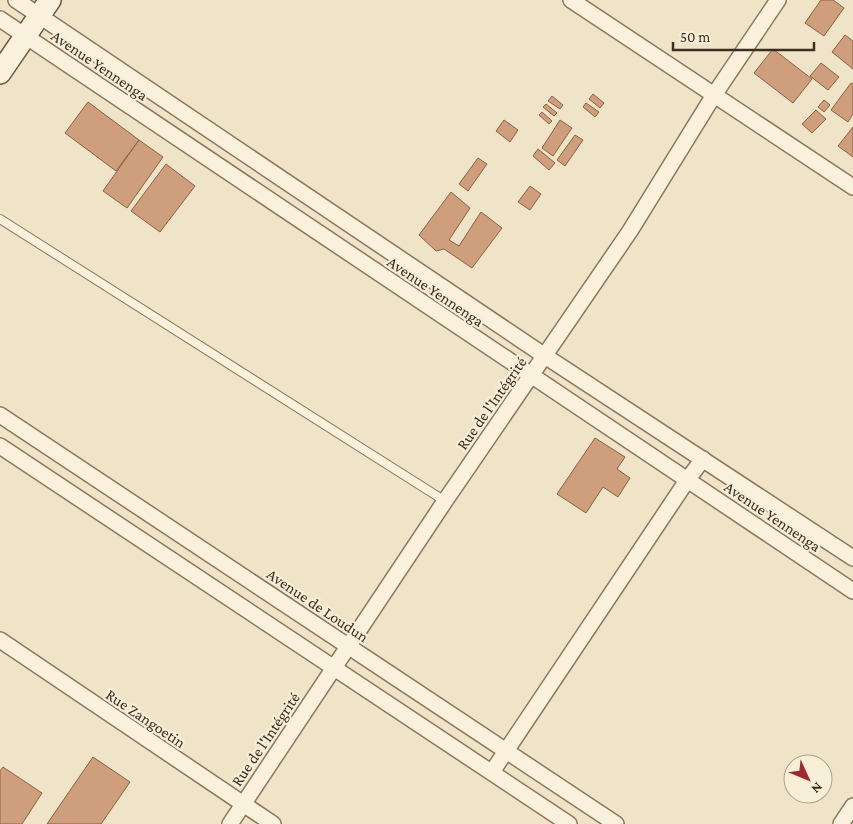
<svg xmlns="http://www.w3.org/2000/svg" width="853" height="824" font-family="'Crimson Pro',serif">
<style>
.building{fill:#cf9f7d;stroke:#8d5f41}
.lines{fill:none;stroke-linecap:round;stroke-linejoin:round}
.lane-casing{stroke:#8d765c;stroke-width:10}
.street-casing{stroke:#8d765c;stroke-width:18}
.secondary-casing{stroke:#6f573f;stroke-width:24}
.lane{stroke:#faf1dc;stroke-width:8}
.street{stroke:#faf1dc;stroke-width:15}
.secondary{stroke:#faf1dc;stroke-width:21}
.labels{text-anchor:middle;stroke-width:4.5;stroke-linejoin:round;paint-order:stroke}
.street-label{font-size:16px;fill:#3d2e20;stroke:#f7eed8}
</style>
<rect width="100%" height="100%" fill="#f0e4c8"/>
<!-- building -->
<g class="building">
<path d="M821,0H833L844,8L824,36L805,23Z"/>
<path d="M845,35L853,41V69L832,52Z"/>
<path d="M773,49L812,79L793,103L754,73Z"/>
<path d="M821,63L839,77L828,90L810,76Z"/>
<path d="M851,83L853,84V114L848,122L831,110Z"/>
<path d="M593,94L604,103L600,108L589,99Z"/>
<path d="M552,96L563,105L560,109L548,101Z"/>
<path d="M824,100L830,105L824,112L818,107Z"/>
<path d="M88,102L139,140L116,171L65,133Z"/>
<path d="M586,103L599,112L595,117L583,107Z"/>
<path d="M546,104L557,113L554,116L543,107Z"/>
<path d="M816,110L826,119L812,133L802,124Z"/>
<path d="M542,112L552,121L549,124L539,115Z"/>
<path d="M504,120L518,130L510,142L496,131Z"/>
<path d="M560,120L572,128L553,156L542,148Z"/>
<path d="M853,127V157L838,146Z"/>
<path d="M575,135L583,140L565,166L557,160Z"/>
<path d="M139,140L163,157L127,208L103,191Z"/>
<path d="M538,149L555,163L549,170L533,156Z"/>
<path d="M478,158L487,164L468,191L459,184Z"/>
<path d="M166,164L195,186L160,232L131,211Z"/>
<path d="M530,186L541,194L530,210L518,202Z"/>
<path d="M451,192L470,208L449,240L459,246L481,212L502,228L472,268L444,249L436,251L419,235Z"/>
<path d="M595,438L625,457L617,469L630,478L618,497L603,487L586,513L557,494Z"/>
<path d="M93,757L130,782L101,824H47Z"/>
<path d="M3,767L42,793L22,824H0V771Z"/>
</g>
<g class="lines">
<defs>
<path id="lane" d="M0,219L445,501"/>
<g id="street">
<path d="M16,0L545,356L853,558"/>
<path d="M571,0L853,187"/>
<path d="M0,19L853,591"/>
<path d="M0,415L616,824"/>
<path d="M0,446L569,824"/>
<path d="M0,640L273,824"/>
<path d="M492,772L688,479L703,459"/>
<path d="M230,824L445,501L630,231L714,95L778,0"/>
<path d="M841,824L853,806"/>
</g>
<path id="secondary" d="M0,73L50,0"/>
</defs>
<!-- lane casing -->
<use href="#lane" class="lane-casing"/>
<!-- street casing -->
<use href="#street" class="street-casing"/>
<!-- secondary casing -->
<use href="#secondary" class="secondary-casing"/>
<!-- lane -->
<use href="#lane" class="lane"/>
<!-- street -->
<use href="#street" class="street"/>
<!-- secondary -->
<use href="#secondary" class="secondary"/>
</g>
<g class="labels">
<!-- street labels -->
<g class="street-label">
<text transform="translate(100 65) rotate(34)" y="6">Avenue Yennenga</text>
<text transform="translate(436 291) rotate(34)" y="6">Avenue Yennenga</text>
<text transform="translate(491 403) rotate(-55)" y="6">Rue de l'Intégrité</text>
<text transform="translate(773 516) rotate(34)" y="6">Avenue Yennenga</text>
<text transform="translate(318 605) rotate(34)" y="6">Avenue de Loudun</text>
<text transform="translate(146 718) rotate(34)" y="6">Rue Zangoetin</text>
<text transform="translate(265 739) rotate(-56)" y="6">Rue de l'Intégrité</text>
</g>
</g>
<!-- north arrow -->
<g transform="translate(808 779) rotate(134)"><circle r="24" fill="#f7eed8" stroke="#ada18e"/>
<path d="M0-4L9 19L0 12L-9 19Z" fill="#9e2a2b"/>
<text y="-8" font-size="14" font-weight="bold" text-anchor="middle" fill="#3d2e20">N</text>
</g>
<!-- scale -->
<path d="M673 42v8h141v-8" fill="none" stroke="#3d2e20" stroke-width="2.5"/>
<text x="680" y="42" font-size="15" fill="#3d2e20" stroke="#f7eed8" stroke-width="4" paint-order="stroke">50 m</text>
</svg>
